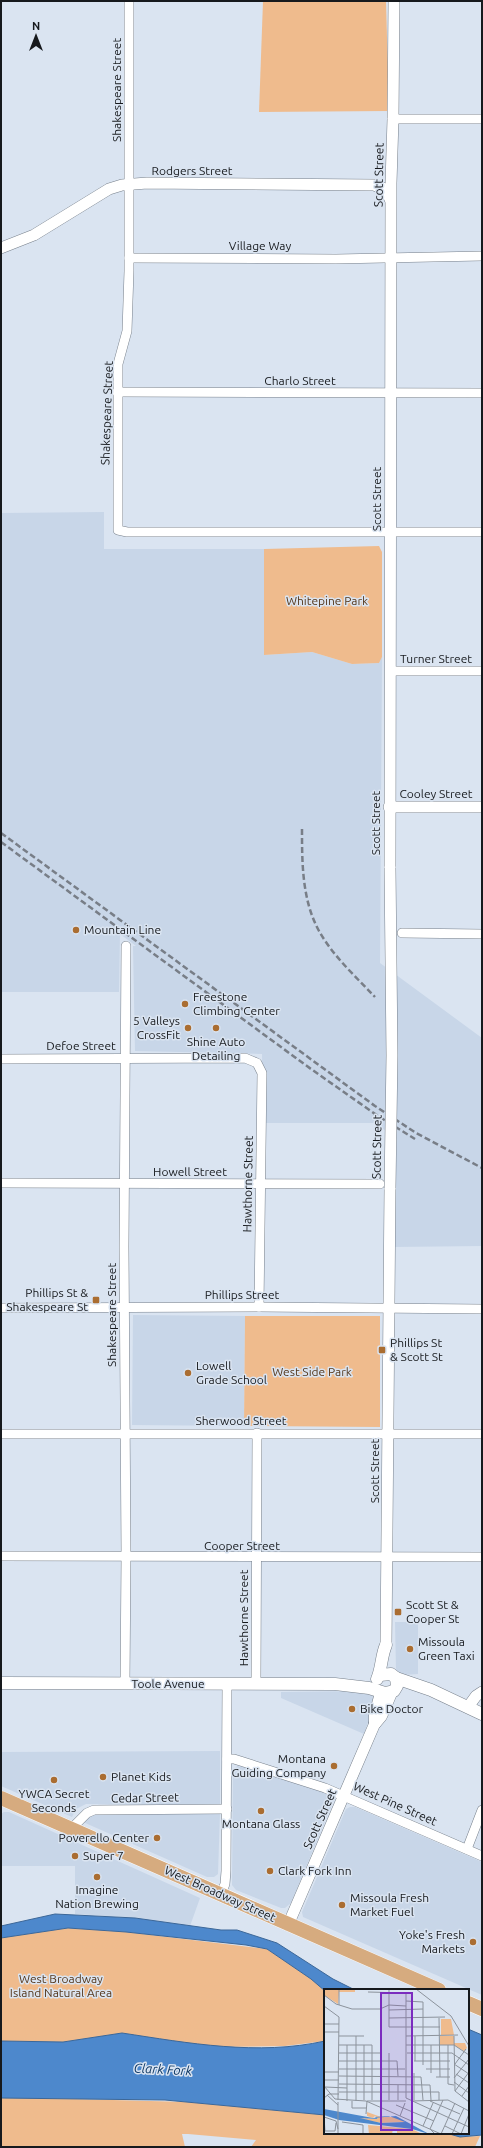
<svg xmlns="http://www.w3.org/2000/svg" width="483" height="2148" font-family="Ubuntu,sans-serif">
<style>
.built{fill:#c8d6e8}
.green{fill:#efbb8d}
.water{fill:#4d88cc;stroke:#3c6798}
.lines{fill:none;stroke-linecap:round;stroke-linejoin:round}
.minor-casing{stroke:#767f8a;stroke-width:10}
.tertiary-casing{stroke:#767f8a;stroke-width:12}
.secondary-casing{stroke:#767f8a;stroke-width:13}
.primary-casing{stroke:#fff;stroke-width:15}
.minor{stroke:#fff;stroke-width:9}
.tertiary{stroke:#fff;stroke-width:11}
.secondary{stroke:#fff;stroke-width:12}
.primary{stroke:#d6ab7f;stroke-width:14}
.rail{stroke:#787e87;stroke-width:2.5;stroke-dasharray:6 3;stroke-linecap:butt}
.tertiary-bridge-casing{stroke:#767f8a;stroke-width:12;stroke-linecap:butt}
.tertiary-bridge{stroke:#fff;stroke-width:11}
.poi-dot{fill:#aa6d31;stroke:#dae4f1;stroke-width:1.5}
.labels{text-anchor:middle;stroke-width:3;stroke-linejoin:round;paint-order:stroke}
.street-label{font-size:12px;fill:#16191d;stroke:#dae4f1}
.park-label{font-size:12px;fill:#55371b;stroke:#dae4f1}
.poi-label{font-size:12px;fill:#16191d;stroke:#dae4f1;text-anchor:start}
.water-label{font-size:13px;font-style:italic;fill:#0d3763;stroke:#dae4f1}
.inset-road{fill:none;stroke:#8c939c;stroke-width:1}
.view{fill:#7b2cbf;fill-opacity:0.15;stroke:#7b2cbf;stroke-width:2}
.inset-edge{fill:none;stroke:#16191d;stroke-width:2}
</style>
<rect width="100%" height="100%" fill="#dae4f1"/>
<!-- built -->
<g class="built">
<path d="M104,512V549H264V655L312,652L352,664L379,663L382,657L380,963L482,1038V1246L393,1247L397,1139L375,1123H263L262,1054L135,1051L133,946H136L120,934L119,992H2L1,513Z"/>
<path d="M133,1315L245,1316L244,1426L132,1425Z"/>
<path d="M395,1622H418V1674L403,1675L399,1674L396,1670Z"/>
<path d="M364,1691L373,1694L375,1703L364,1734L281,1698V1692Z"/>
<path d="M220,1751V1805L86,1804L76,1809L72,1817L1,1786V1752Z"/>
<path d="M237,1766L264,1770L289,1778L330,1795L334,1800L291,1903L285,1908H281L236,1890L232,1885L233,1771Z"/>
<path d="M350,1807H355L482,1862V1995L303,1917L302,1912L346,1809Z"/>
<path d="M4,1812H9L200,1898L190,1926L135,1918L75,1914V1866H1V1814Z"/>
<path d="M91,1813L220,1814L218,1874L214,1877H207L83,1822Z"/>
</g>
<!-- green -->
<g class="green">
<path d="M263,1H386L389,111L259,112Z"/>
<path d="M379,546L382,552V657L379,663L352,664L312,652L264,655V549Z"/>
<path d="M245,1316H380V1427L244,1426Z"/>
<path d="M68,1928L126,1932L267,1949L311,1979L325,1991V2041L285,2046L211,2047L122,2033L63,2042L1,2041V1938Z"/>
<path d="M1,2097L187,2102L325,2115V2133H446L460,2137L480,2136L475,2147H251L256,2140L188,2134H182L185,2147H1Z"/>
</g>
<!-- water -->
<g class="water">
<path d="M55,1914L135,1918L221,1930H237L277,1943L333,1979L355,1990L325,1991L311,1979L267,1949L246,1945L126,1932L68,1928L1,1938V1926Z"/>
<path d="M468,2029L482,2035V2135L460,2137L446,2133H468Z"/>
<path d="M122,2033C188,2043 258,2056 325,2041V2115L165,2100L1,2098V2041L63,2042Z"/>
</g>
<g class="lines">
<defs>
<g id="minor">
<path d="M129,1V271L127,331L118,364V530L127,532H482"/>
<path d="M393,119H482"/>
<path d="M129,258L336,259L482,256"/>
<path d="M117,392L482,393"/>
<path d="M390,671H482"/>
<path d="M402,933L482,934"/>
<path d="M1,1059L245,1058L257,1063L262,1073L259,1307"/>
<path d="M1,1183L380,1184"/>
<path d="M1,1308L259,1307L482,1309"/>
<path d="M1,1434H482"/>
<path d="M1,1556L482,1557"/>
<path d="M256,1683L257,1433"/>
<path d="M125,1684L126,1556L124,1247L126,946"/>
<path d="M227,1759H234L325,1788L482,1856"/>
<path d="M71,1829L87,1813L94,1810L227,1809"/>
<path d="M467,1849L482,1810"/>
<path d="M221,1894L225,1884L226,1871L227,1684"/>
</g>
<g id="tertiary">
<path d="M1,248L34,235L109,189L122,185L147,183L374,185L385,189L390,199"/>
<path d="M389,807H482"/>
<path d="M390,868L391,183L393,119L394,1"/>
<path d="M386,1645L390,1188"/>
<path d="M468,1707L476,1696L482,1692"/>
<path d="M288,1925L375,1723"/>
</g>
<g id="secondary">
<path d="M396,1678L431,1690L482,1714"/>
<path d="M377,1679C382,1668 381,1656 386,1645"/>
<path d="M1,1683L335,1684L369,1688L385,1693L394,1691L397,1686L396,1678L391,1674L380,1675"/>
<path d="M375,1723L381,1716L391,1693"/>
<path d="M375,1723V1715L381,1693"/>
</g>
<g id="primary">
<path d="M1,1798L439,1990"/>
<path d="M468,2003L482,2009"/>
</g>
</defs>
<!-- minor casing -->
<use href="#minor" class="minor-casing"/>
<!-- tertiary casing -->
<use href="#tertiary" class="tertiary-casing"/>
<!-- secondary casing -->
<use href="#secondary" class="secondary-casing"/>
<!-- primary casing -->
<use href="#primary" class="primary-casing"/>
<!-- minor -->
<use href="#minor" class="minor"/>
<!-- tertiary -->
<use href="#tertiary" class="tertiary"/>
<!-- secondary -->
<use href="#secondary" class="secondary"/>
<!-- primary -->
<use href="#primary" class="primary"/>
<!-- rail -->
<g class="rail">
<path d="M302,829C302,863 302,900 319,931C333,956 356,977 375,997"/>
<path d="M1,833L375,1106L416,1133L482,1168"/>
<path d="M1,842L311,1069L378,1116L415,1139"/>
</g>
<defs>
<path id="tertiary-bridge" d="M390,1188L392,1055L390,868"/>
</defs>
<!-- tertiary-bridge casing -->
<use href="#tertiary-bridge" class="tertiary-bridge-casing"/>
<!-- tertiary-bridge -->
<use href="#tertiary-bridge" class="tertiary-bridge"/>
</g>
<!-- markers -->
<g class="poi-dot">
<circle cx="76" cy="930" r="4"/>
<circle cx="185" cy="1004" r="4"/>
<circle cx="188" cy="1028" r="4"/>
<circle cx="216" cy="1028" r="4"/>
<rect x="92" y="1296" width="8" height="8" rx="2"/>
<rect x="378" y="1346" width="8" height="8" rx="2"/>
<circle cx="188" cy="1373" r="4"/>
<rect x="394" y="1608" width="8" height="8" rx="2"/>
<circle cx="410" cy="1649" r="4"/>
<circle cx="352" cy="1709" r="4"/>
<circle cx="334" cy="1766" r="4"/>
<circle cx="103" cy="1777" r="4"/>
<circle cx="54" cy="1780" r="4"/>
<circle cx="261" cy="1811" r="4"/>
<circle cx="157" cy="1838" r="4"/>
<circle cx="75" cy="1856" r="4"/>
<circle cx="270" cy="1871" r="4"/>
<circle cx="97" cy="1877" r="4"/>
<circle cx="342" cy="1905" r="4"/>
<circle cx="473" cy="1942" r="4"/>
</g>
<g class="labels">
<!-- street labels -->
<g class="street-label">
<text transform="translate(117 90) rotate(-90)" y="4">Shakespeare Street</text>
<text x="192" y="175">Rodgers Street</text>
<text transform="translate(379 175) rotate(-89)" y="4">Scott Street</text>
<text x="260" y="250">Village Way</text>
<text x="300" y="385">Charlo Street</text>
<text transform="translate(107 413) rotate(-88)" y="4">Shakespeare Street</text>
<text transform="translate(377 499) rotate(-90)" y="4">Scott Street</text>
<text x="436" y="663">Turner Street</text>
<text x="436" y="798">Cooley Street</text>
<text transform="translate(376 823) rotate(-90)" y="4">Scott Street</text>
<text x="81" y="1050">Defoe Street</text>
<text transform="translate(377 1147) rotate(-89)" y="4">Scott Street</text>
<text x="190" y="1176">Howell Street</text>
<text transform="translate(248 1184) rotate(-89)" y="4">Hawthorne Street</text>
<text x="242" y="1299">Phillips Street</text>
<text transform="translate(112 1315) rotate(-90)" y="4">Shakespeare Street</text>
<text x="241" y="1425">Sherwood Street</text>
<text transform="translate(375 1471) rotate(-90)" y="4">Scott Street</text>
<text x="242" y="1550">Cooper Street</text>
<text transform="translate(244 1618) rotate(-90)" y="4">Hawthorne Street</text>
<text x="168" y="1688">Toole Avenue</text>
<text transform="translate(145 1798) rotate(-1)" y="4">Cedar Street</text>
<text transform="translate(395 1804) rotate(24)" y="4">West Pine Street</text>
<text transform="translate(320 1819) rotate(-66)" y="4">Scott Street</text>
<text transform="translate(220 1894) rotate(24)" y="4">West Broadway Street</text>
</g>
<!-- park labels -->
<g class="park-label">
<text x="327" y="605">Whitepine Park</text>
<text x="312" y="1376">West Side Park</text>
<text x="61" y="1983">West Broadway<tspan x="61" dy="14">Island Natural Area</tspan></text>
</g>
<!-- poi labels -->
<g class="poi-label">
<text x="84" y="934">Mountain Line</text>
<text x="193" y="1001">Freestone<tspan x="193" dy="14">Climbing Center</tspan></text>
<text x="180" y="1025" text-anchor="end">5 Valleys<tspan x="180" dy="14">CrossFit</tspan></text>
<text x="216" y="1046" text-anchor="middle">Shine Auto<tspan x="216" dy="14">Detailing</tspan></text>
<text x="88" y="1297" text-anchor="end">Phillips St &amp;<tspan x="88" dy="14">Shakespeare St</tspan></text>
<text x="390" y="1347">Phillips St<tspan x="390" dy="14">&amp; Scott St</tspan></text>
<text x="196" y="1370">Lowell<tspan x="196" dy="14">Grade School</tspan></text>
<text x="406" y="1609">Scott St &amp;<tspan x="406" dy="14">Cooper St</tspan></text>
<text x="418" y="1646">Missoula<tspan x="418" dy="14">Green Taxi</tspan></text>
<text x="360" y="1713">Bike Doctor</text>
<text x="326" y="1763" text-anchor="end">Montana<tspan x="326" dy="14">Guiding Company</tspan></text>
<text x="111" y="1781">Planet Kids</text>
<text x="54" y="1798" text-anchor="middle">YWCA Secret<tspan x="54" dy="14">Seconds</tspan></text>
<text x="261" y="1828" text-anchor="middle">Montana Glass</text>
<text x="149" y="1842" text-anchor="end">Poverello Center</text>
<text x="83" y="1860">Super 7</text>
<text x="278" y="1875">Clark Fork Inn</text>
<text x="97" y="1894" text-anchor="middle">Imagine<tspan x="97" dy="14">Nation Brewing</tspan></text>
<text x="350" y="1902">Missoula Fresh<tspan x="350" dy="14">Market Fuel</tspan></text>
<text x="465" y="1939" text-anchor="end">Yoke's Fresh<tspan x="465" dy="14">Markets</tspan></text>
</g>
<!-- water labels -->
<g class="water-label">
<text transform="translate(163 2069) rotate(3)" y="5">Clark Fork</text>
</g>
</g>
<!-- overview -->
<g transform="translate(324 1989)">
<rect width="145" height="145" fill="#dae4f1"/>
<path d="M0,0H31V3H15L14,15L0,6ZM117,30H127L130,46H117ZM116,47H130V54H141L143,59L140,62L130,56H116ZM43,123L57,128H74L81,133L57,134L37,130L36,129L54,130L51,127L49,129L43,127ZM44,136L88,140L98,145H73V141L69,140L68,145H45Z" fill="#efbb8d"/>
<path d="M0,120L49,129L72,127L105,145L88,140L15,131L0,126ZM65,127L81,133L57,134L36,129L54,130L51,128Z" fill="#4d88cc" fill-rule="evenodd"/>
<path class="inset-road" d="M65,0V38H116M92,0L127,27L145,57M44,3L82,4V109M0,6L12,15L28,20H56L65,16L82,17M82,12L99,13V76M15,16V0M0,17L15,28L14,111M65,21L99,20M65,29L121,28M115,29L116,88M0,35H15M0,43H15M15,47H40M82,47L134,46M130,47L131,102M15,56H48V111M82,56H130M124,56V95L130,96M130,56L145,66M15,64H57V126M83,64H128L145,76M15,72H73L74,87M90,72H126M91,72V47M130,75L145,85M131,75L142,60M15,80H81M102,80H126M0,83H15M107,84V56M132,85L145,94M15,87L97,88L99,111M112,88H126M130,89L145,70M0,91H15M130,93L145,104M15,95L106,96L107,111M0,97L11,110L42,112L117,145M1,98L23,99M131,102L145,83M131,102L145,113M15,103H115V111M3,106L14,116M138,107L145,97M0,109L5,105H15M82,109L145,138M40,111V56M65,111V64M74,111V96M90,111V84M23,112V56M28,112V119H42M32,112V47M43,112H82M88,112L124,111L145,122M106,112L136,125M14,113V145M72,116L110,132M42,125L43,112M76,127L81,114M18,133L39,136V145M12,134L11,142H1L0,128L12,132L14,140M99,137L109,114M121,137L137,145M111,145L106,140L119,111M117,145L131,114M128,145L140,119M137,145L145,125"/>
<path class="view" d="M57,4H88V141H57Z"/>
<rect width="145" height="145" class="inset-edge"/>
</g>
<!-- border -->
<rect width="483" height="2148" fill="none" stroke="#16191d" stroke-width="4"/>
<!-- north arrow -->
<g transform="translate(36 36)" stroke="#dae4f1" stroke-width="3" paint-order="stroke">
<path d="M0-3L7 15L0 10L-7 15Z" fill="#16191d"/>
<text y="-6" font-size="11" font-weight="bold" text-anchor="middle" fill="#16191d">N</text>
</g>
</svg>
